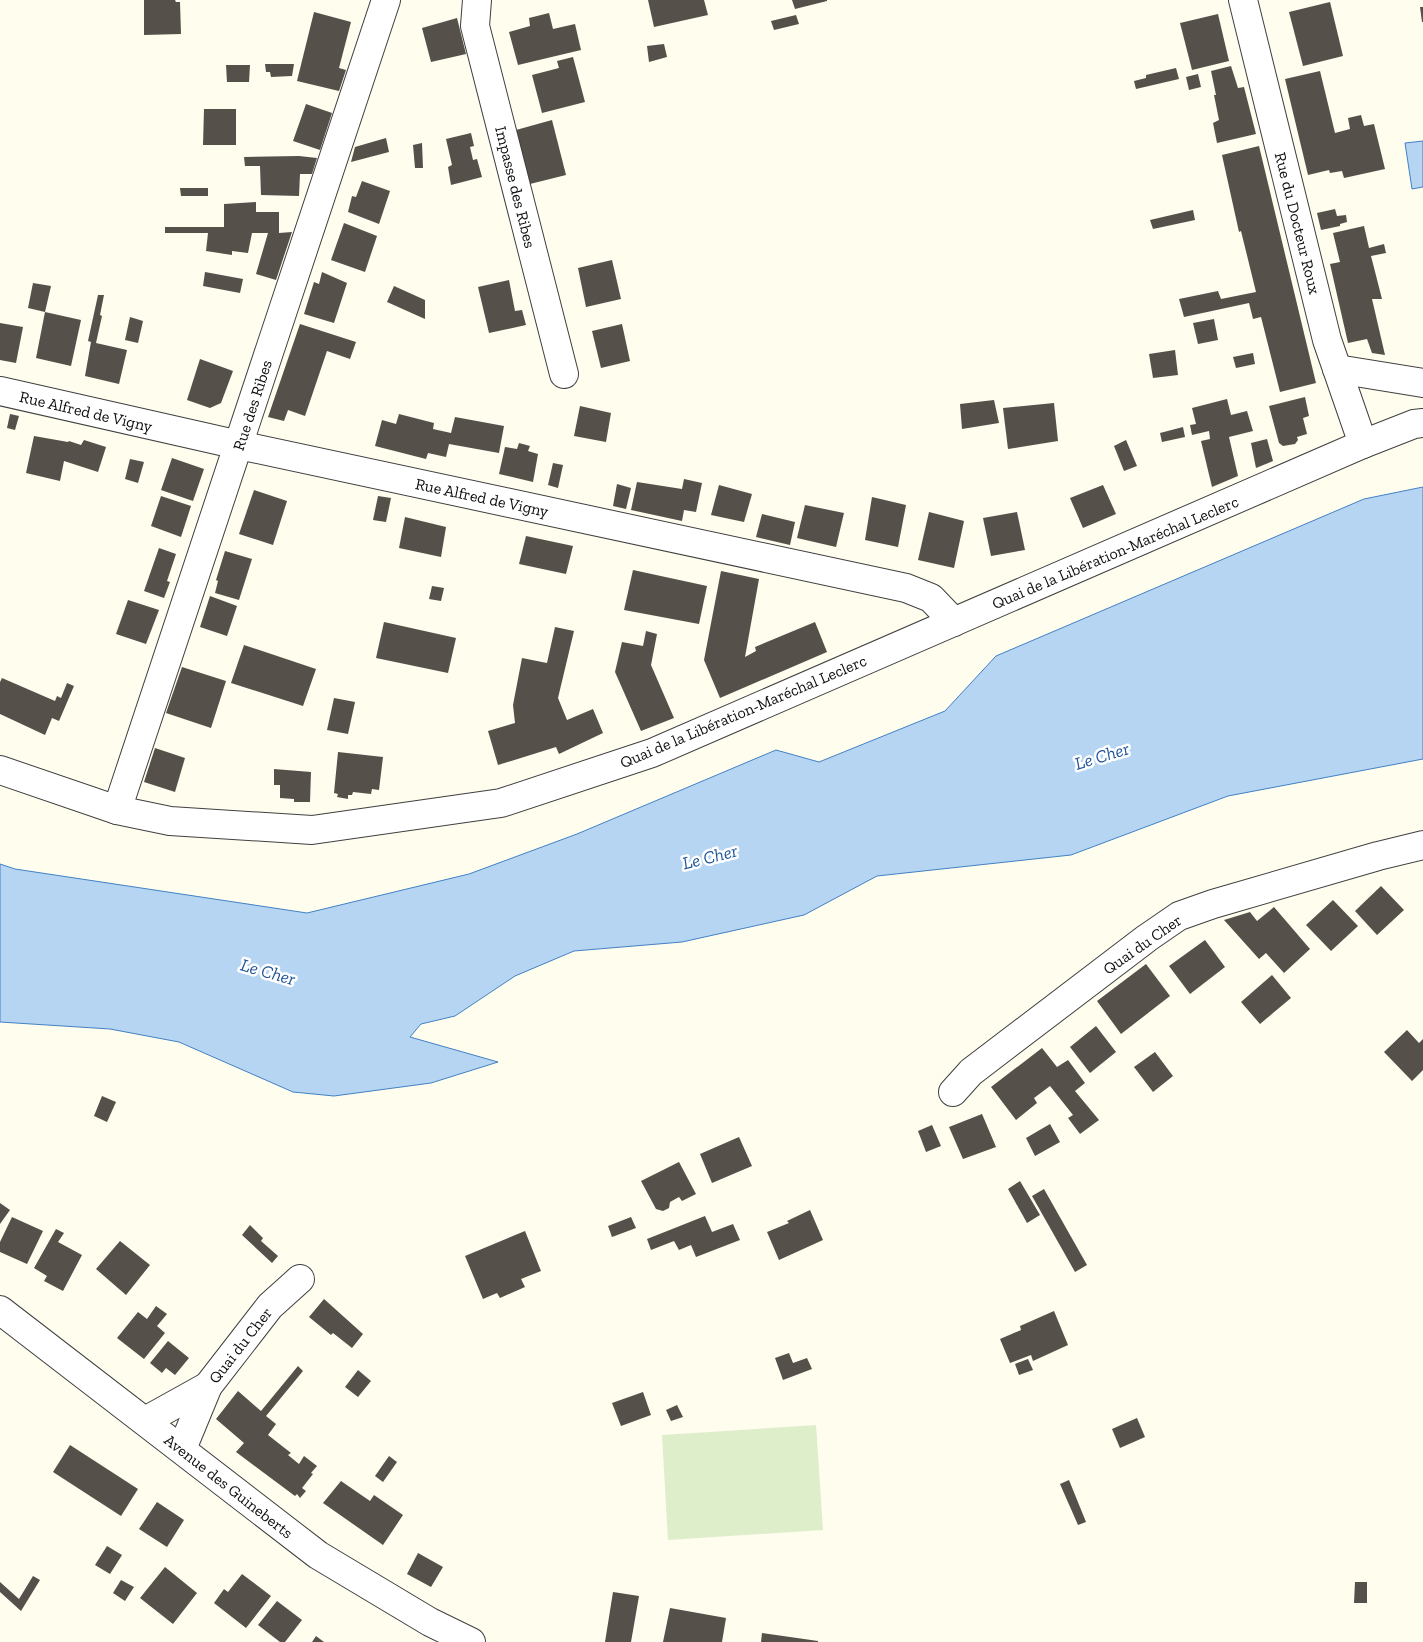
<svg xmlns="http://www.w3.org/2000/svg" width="1423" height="1642" font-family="'Zilla Slab',serif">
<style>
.pitch{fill:#deeecb}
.water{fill:#b6d5f2;stroke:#4281c4}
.building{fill:#55504a}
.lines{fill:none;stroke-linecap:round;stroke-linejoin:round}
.minor-casing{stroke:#404040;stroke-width:30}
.minor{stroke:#fff;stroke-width:28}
.labels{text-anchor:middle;stroke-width:5;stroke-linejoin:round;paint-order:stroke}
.street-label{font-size:16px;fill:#0d0d0d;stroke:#fff}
.water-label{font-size:18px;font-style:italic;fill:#1f5496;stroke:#fff}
</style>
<rect width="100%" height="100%" fill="#fefdee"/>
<!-- pitch -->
<path class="pitch" d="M816,1425L823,1530L668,1540L662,1435Z"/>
<!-- water -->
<g class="water">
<path d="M1423,141V187L1412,189L1405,143Z"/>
<path d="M1423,487V759L1228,796L1071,855L877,876L804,915L682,942L574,951L515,976L455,1016L421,1024L410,1037L498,1062L431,1083L334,1096L293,1092L179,1042L110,1029L0,1022V864L15,869L307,913L469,874L577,834L776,750L819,762L945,711L996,656L1364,499Z"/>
</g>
<!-- building -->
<g class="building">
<path d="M144,0H175L176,2H180L181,34L144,35Z"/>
<path d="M648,0H704L708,15L654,27Z"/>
<path d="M792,0H827V1L795,9Z"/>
<path d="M1330,2L1343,56L1303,66L1289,12Z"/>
<path d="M1420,7H1423V22H1422Z"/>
<path d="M314,12L351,22L339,68L346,70L339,91L297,81Z"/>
<path d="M549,13L553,29L575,24L581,50L518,65L509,32L530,26L529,18Z"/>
<path d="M1218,14L1229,61L1192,70L1180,23Z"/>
<path d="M796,15L799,24L774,30L771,21Z"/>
<path d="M457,18L466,54L431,62L422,28Z"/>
<path d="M664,44L667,57L649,62L647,46Z"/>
<path d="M573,57L585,102L542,113L532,75L559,68L557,61Z"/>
<path d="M265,64H294L292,76L271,77L270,72H266Z"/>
<path d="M226,65H250L249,82H227Z"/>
<path d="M1231,66L1238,88L1244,87L1256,134L1217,143L1213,123L1219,120L1214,95H1216L1211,71Z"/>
<path d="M1176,68L1179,79L1136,89L1134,81L1146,78V75Z"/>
<path d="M1320,71L1335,133L1350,129L1348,118L1361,115L1364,126L1374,124L1385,169L1344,178L1342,171L1330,173L1329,170L1308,175L1285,79Z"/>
<path d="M1198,74L1201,87L1189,90L1186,77Z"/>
<path d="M306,104L332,113L320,150L293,141Z"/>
<path d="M204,109H236V145H203Z"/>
<path d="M552,120L566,175L530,184L516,130Z"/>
<path d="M471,133L474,146L470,147L473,160L477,159L482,177L451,185L448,167L452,165L446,139Z"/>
<path d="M386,138L389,152L351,162L355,147Z"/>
<path d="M422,143L423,168H415L413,145Z"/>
<path d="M1259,146L1316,383L1280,392L1261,317L1253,319L1249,303L1184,317L1179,299L1218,291L1221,299L1256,292L1241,231L1239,232L1222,155Z"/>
<path d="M299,156L317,158L312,174H300L299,196L261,195L260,166H245L244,157Z"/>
<path d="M362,181L390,191L379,224L348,212L352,196L356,197Z"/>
<path d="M180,188H208V196H181Z"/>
<path d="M256,202V212H279V233L292,232L276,280L256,274L268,233H252L248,253L232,251V255L206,251L208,233H165V227H224V204Z"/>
<path d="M1335,209L1337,216L1346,215L1347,222L1340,224V226L1321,230L1317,213Z"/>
<path d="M1193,210L1195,220L1153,229L1150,220Z"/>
<path d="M344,223L377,236L365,272L331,260Z"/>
<path d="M1364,226L1369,248L1384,244L1386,253L1371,256L1382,299H1372L1385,355L1372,353L1367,339L1348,343L1330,264L1340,262L1333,233Z"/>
<path d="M612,260L621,299L586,307L578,268Z"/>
<path d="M205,272L243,279L240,293L203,286Z"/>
<path d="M322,272L347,283L334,323L304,314L314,282L319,284Z"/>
<path d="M509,280L515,311L522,310L526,325L489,333L478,287Z"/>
<path d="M33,283L51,286L45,312L28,308Z"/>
<path d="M394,286L425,300V319L387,302Z"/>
<path d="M98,295H104L100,315L102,316L96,343L127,350L119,384L85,376L91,342L88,341Z"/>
<path d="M45,312L81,320L71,366L36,358Z"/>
<path d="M130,317L143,321L138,343L125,340Z"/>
<path d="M1214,319L1218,340L1198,344L1193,323Z"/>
<path d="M0,323L23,327L16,363L0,360Z"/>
<path d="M300,324L356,342L350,359L327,351L305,416L288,410L284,421L268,417Z"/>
<path d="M622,324L630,361L601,368L592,331Z"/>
<path d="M1175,350L1178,375L1153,378L1149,354Z"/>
<path d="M1253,353L1255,364L1236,368L1233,357Z"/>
<path d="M200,359L233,371L221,403L210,408L187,400Z"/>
<path d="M1305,397L1309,416L1303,418L1307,434L1297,437L1298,440L1295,444L1283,446L1279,443L1269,406Z"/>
<path d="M1227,399L1231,415L1247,411L1253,431L1229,437L1238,476L1212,487L1201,441L1210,439L1209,431L1192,435L1190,425L1196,424L1192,408Z"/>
<path d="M994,400L999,423L962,429L960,404Z"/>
<path d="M1054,403L1058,441L1008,449L1003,408Z"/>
<path d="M580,406L611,413L606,442L574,436Z"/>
<path d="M10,414L19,416L15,430L7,428Z"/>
<path d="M399,414L434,423L433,429L451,433L455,417L504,426L499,453L449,444L446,457L428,453L426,459L375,446L382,420L396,424Z"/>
<path d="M1183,427L1185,437L1162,442L1160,433Z"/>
<path d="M34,436L68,442L69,441L81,445L84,440L106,447L98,472L64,461L60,481L26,473Z"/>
<path d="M1267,439L1273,461L1256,468L1251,443Z"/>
<path d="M1126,440L1137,466L1124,471L1114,446Z"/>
<path d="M519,443L530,446L528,451L538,454L533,482L499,474L505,447L517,449Z"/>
<path d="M172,458L204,469L193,501L161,490Z"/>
<path d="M130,459L144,462L138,483L125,479Z"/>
<path d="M553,463L563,465L558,488L548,485Z"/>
<path d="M684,479L702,483L696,512L684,510L682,521L631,510L637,482L682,489Z"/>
<path d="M617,484L631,488L626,509L613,506Z"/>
<path d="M719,485L752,494L744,522L711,515Z"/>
<path d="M1103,485L1116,514L1083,528L1070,498Z"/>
<path d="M254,490L287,501L273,545L239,534Z"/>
<path d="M161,496L191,506L181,537L151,526Z"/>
<path d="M378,496L391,498L386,522L373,520Z"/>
<path d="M872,497L906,505L898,547L865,540Z"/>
<path d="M805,505L844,513L836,547L797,538Z"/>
<path d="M929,512L964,521L954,568L918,560Z"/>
<path d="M1017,512L1025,550L991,556L983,518Z"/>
<path d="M762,514L795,522L790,545L756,537Z"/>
<path d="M405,517L446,527L441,557L399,548Z"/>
<path d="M526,536L573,546L566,574L519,564Z"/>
<path d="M159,548L176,554L167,581L170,582L164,598L144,591Z"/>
<path d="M225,551L252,559L239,600L215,593L218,581L216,580Z"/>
<path d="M633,570L707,586L699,624L624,610Z"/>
<path d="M721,571L759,579L745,657L756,651L755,647L815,622L827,652L720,698L704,660Z"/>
<path d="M432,586L444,588L441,601L429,599Z"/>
<path d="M210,596L237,606L227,636L200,627Z"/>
<path d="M128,600L159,610L146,644L116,634Z"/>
<path d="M384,622L456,638L448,673L376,658Z"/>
<path d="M555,627L574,631L558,698L567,720L593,709L603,733L559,754L556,747L498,765L488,731L515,723L513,705L522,658L547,663Z"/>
<path d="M646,631L657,634L651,665L674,718L641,731L615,672L622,642L643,646Z"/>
<path d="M244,645L316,669L303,706L231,683Z"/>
<path d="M182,667L226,681L211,728L166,713Z"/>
<path d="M2,678L55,701L57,696L61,698L67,683L74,686L59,721L52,718L45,735L0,714V682Z"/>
<path d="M334,698L355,702L348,734L327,730Z"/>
<path d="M155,748L185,758L175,792L144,782Z"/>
<path d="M338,752L383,757L379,790L372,789L371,794L353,792L352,795H348V799L337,797L338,794L334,793Z"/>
<path d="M274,769L311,772L310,802H294V799L280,798V785H274Z"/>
<path d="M1381,886L1404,910L1377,935L1355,911Z"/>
<path d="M1333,900L1358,926L1331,951L1306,925Z"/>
<path d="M1274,907L1310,949L1284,973L1266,953L1259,959L1224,920L1250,912L1257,921Z"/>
<path d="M1205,940L1225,967L1190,994L1169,966Z"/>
<path d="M1146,964L1170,996L1121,1034L1097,1001Z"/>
<path d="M1272,975L1291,998L1260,1024L1241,1002Z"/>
<path d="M1096,1026L1116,1052L1090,1073L1070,1047Z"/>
<path d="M1407,1030L1419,1043L1423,1039V1070L1412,1081L1384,1052Z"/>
<path d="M1042,1048L1057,1067L1068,1060L1085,1083L1075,1091L1099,1120L1080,1134L1068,1118L1073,1115L1050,1086L1034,1098L1037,1103L1016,1120L991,1087Z"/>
<path d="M1155,1052L1173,1076L1153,1092L1134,1067Z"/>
<path d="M102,1096L116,1102L107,1122L94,1116Z"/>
<path d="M982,1114L996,1147L963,1159L949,1127Z"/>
<path d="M1050,1124L1060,1142L1035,1156L1026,1138Z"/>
<path d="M932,1125L941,1146L926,1152L918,1131Z"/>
<path d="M739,1137L752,1166L712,1183L700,1154Z"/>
<path d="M679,1162L696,1194L682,1201L679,1197L670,1202L669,1208L663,1211L656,1209L641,1181Z"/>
<path d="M1020,1181L1040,1215L1027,1223L1008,1189Z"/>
<path d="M1044,1189L1087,1265L1075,1272L1032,1196Z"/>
<path d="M0,1203L10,1210L0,1224Z"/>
<path d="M810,1210L823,1240L779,1260L767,1232L789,1223L787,1221Z"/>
<path d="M705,1216L712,1232L733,1224L740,1240L696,1257L691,1245L679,1250L674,1241L651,1250L647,1239Z"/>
<path d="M12,1217L43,1231L27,1264L0,1252V1242Z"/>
<path d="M631,1217L636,1228L612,1237L608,1226Z"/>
<path d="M250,1225L263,1238L261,1241L278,1256L272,1263L242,1235Z"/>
<path d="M56,1229L64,1233L58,1242L82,1255L63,1291L44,1281L47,1276L34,1268Z"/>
<path d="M525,1231L541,1271L521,1279L525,1287L500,1298L497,1293L483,1299L465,1256Z"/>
<path d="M120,1241L150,1265L126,1295L96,1269Z"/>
<path d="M324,1299L363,1334L352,1348L333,1333L331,1335L309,1317Z"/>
<path d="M156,1306L167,1314L157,1326L165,1333L144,1359L117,1338L138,1312L147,1319Z"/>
<path d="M1054,1311L1068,1345L1033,1361L1031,1355L1010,1363L1000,1339L1021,1330L1020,1326Z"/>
<path d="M168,1341L189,1358L175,1375L166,1368L162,1373L150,1363Z"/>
<path d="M789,1353L793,1363L807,1358L812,1369L783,1380L775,1358Z"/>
<path d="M1028,1359L1033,1370L1019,1375L1015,1364Z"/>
<path d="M298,1366L303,1371L266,1416L276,1424L268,1435L291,1453L288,1455L299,1464L304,1456L317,1466L311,1473L313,1474L302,1488L306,1491L300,1498L297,1494L295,1496L236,1452L244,1443L216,1419L238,1391L261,1411Z"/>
<path d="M358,1370L371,1381L358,1397L345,1387Z"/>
<path d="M643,1392L651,1415L621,1426L612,1403Z"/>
<path d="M677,1405L683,1417L671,1421L666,1410Z"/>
<path d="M1137,1418L1145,1437L1120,1448L1112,1429Z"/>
<path d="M70,1445L138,1489L121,1516L53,1472Z"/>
<path d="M389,1456L397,1462L383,1482L375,1476Z"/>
<path d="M1069,1480L1086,1522L1078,1525L1060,1484Z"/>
<path d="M341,1481L370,1501L374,1495L403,1515L383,1545L323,1503Z"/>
<path d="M157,1502L184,1520L167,1547L139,1529Z"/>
<path d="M107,1546L122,1555L110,1574L95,1565Z"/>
<path d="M418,1553L443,1567L431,1587L407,1574Z"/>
<path d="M165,1567L197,1593L173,1624L140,1598Z"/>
<path d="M242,1574L271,1596L246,1628L214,1603L224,1589L228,1592Z"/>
<path d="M33,1576L40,1580L21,1611L0,1592V1582L19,1599Z"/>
<path d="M121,1580L134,1587L125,1601L113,1593Z"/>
<path d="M1355,1582H1367V1603H1354Z"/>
<path d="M613,1592L639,1596L631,1642H605Z"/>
<path d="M277,1601L302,1620L285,1642H280L258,1625Z"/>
<path d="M670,1608L726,1618L722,1642H663Z"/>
<path d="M762,1633L818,1641V1642H761Z"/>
<path d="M316,1636L324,1642H312Z"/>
</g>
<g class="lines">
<defs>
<g id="minor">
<path d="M477,0L475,26L564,374"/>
<path d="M1243,0L1327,340L1363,444"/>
<path d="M1337,369L1423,383"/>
<path d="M0,391L239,445L906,588L931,598L954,622"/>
<path d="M0,770L117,810L170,821L312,830L501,803L652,753L1363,444L1414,424L1423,423"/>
<path d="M117,810L386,0"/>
<path d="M953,1092L971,1072L1147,938L1179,916L1213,904L1378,856L1423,845"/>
<path d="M0,1310L318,1555L430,1622L471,1642"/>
<path d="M145,1421L208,1386"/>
<path d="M182,1449L208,1386L270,1306L300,1279"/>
</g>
</defs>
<!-- minor casing -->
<use href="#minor" class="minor-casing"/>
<!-- minor -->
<use href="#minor" class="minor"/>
</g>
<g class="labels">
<!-- street labels -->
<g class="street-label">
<text transform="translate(516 187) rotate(76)" y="6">Impasse des Ribes</text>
<text transform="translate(1298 223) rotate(76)" y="6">Rue du Docteur Roux</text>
<text transform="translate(252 405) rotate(-72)" y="6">Rue des Ribes</text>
<text transform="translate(86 411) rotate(13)" y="6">Rue Alfred de Vigny</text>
<text transform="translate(482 497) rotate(12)" y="6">Rue Alfred de Vigny</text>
<text transform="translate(1115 552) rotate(-23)" y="6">Quai de la Libération-Maréchal Leclerc</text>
<text transform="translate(743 711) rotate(-23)" y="6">Quai de la Libération-Maréchal Leclerc</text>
<text transform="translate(1142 944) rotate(-35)" y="6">Quai du Cher</text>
<text transform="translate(240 1345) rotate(-52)" y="6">Quai du Cher</text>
<text transform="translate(229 1486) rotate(38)" y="6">Avenue des Guineberts</text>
</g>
<!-- water labels -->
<g class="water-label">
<text transform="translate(1102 756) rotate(-17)" y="6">Le Cher</text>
<text transform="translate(710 857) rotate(-14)" y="6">Le Cher</text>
<text transform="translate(268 972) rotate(16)" y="6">Le Cher</text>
</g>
</g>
</svg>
